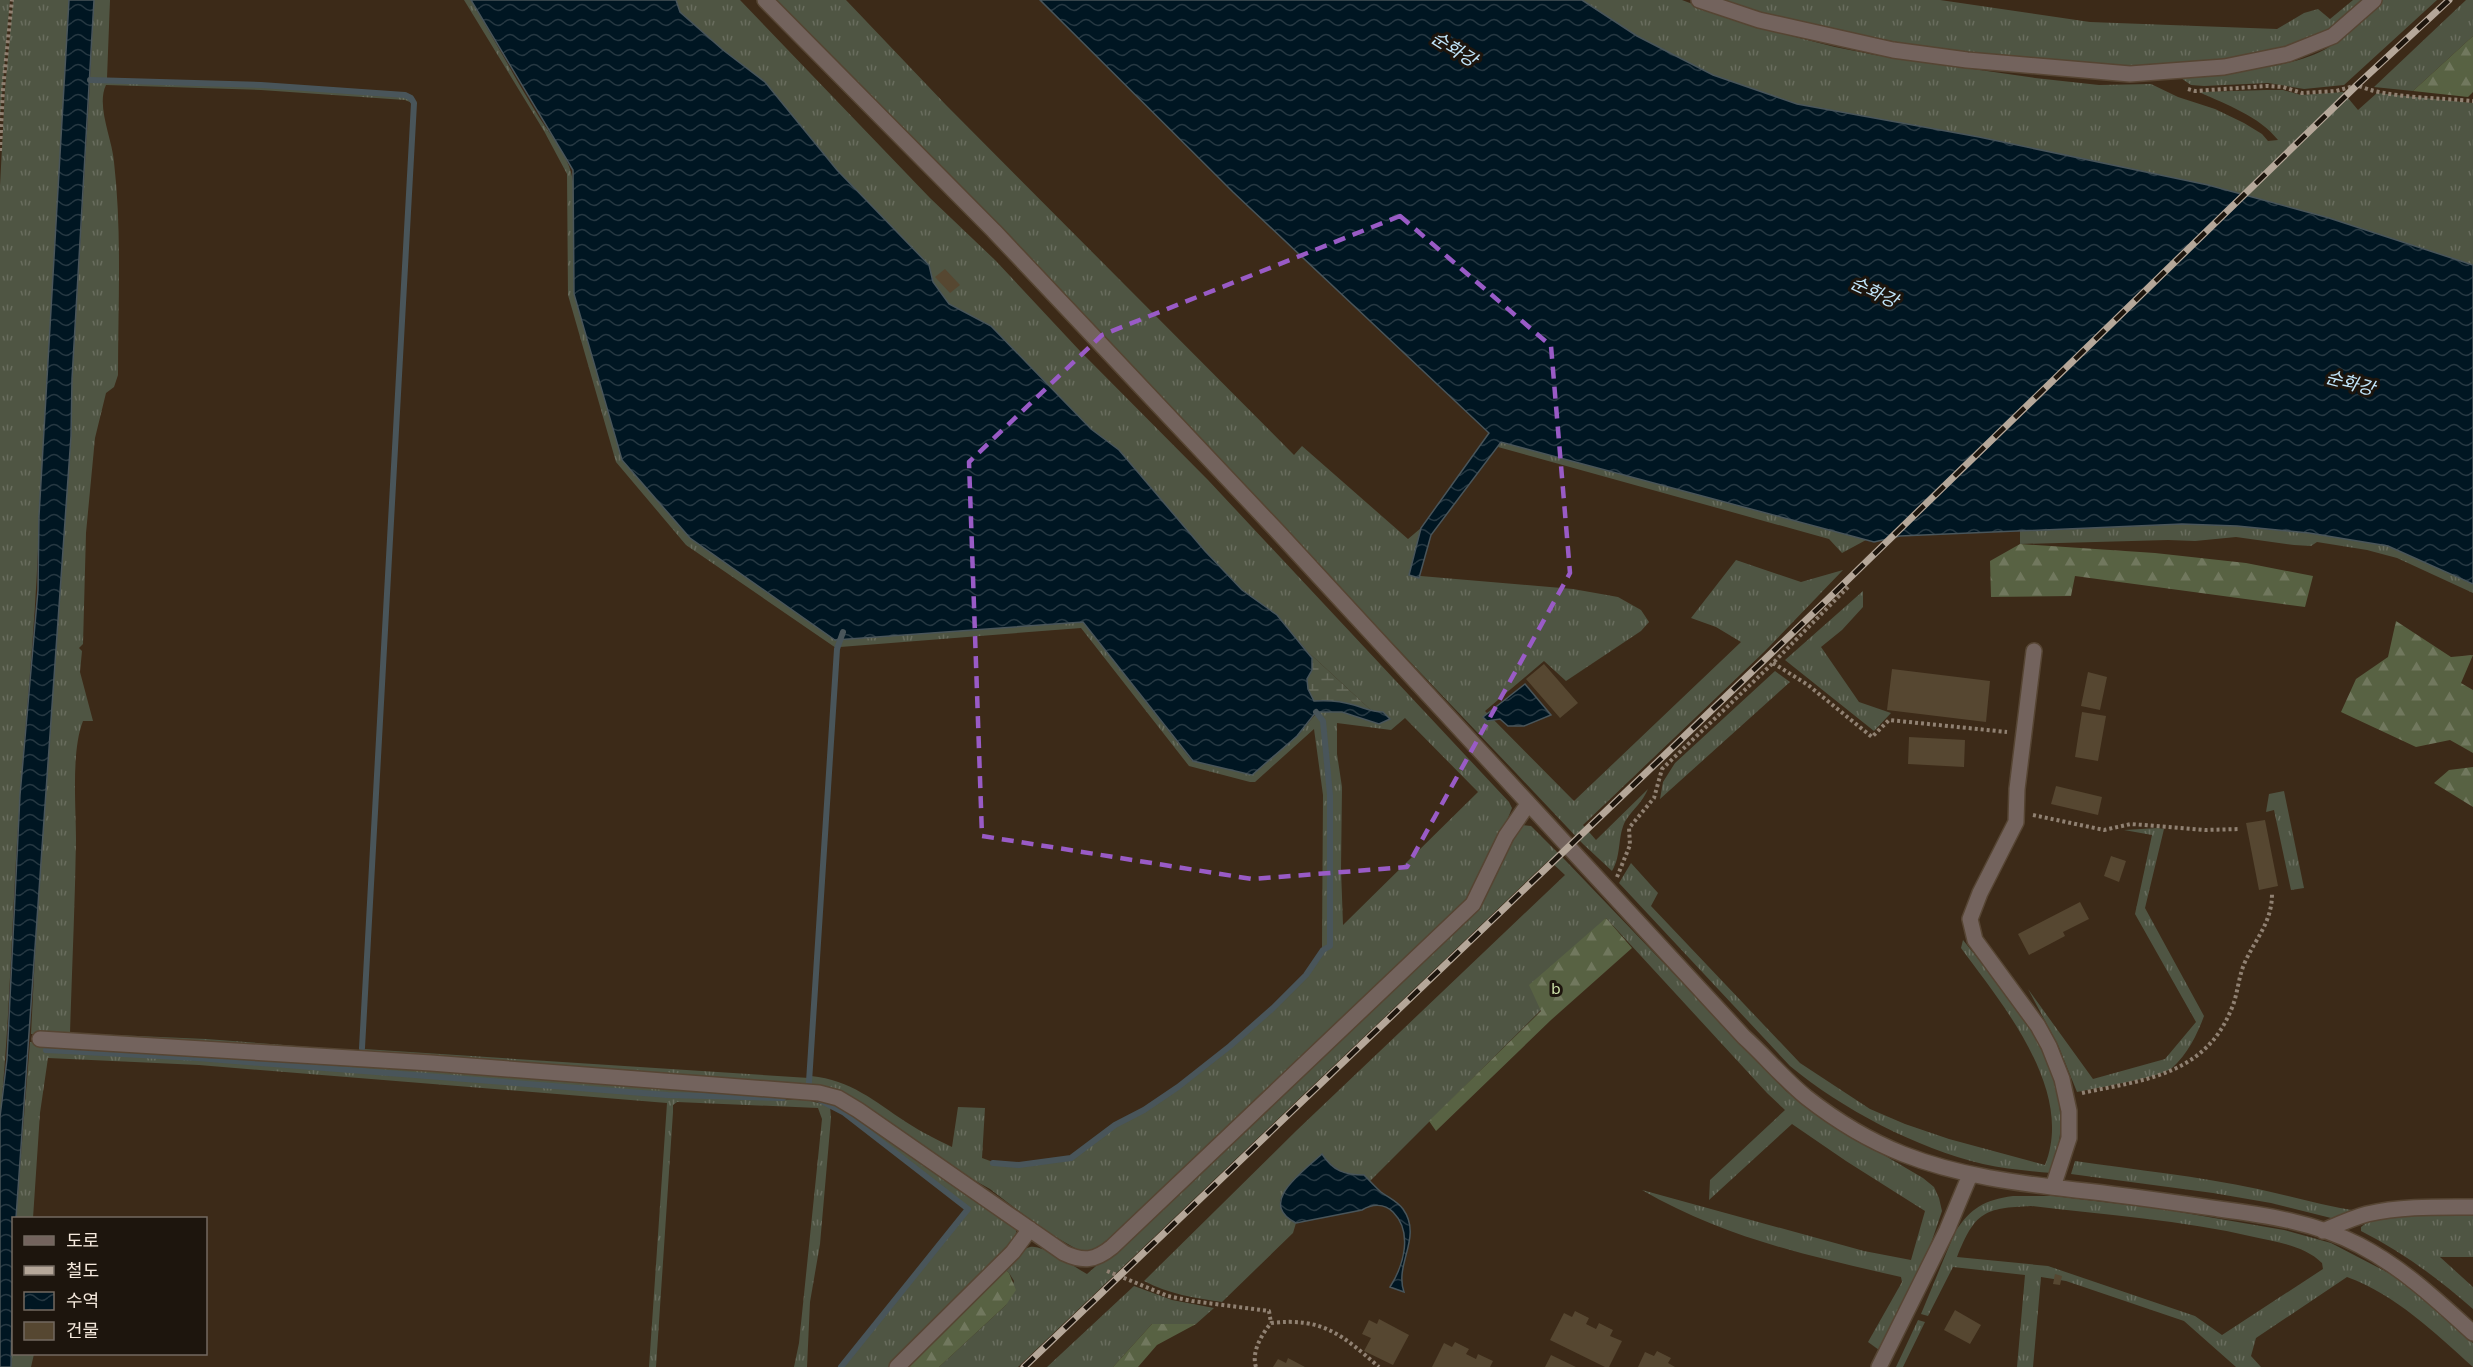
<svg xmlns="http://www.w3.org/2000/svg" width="2473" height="1367" font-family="'Nunito Sans','Noto Sans KR',sans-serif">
	<defs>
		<pattern id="grass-tufts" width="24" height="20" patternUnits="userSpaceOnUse" patternTransform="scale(1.5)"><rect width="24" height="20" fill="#4f5543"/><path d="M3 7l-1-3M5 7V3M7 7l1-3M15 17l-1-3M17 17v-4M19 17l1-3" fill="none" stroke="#696d5e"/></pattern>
		<pattern id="forest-firs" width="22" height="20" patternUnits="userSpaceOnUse" patternTransform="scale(1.5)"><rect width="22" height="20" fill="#586243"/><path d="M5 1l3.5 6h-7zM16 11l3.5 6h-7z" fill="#71785e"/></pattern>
		<pattern id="wetland-marsh" width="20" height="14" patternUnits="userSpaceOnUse" patternTransform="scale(1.5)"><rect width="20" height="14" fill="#4f5543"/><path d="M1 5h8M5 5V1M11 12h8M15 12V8" fill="none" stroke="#696d5e"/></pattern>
		<pattern id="water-waves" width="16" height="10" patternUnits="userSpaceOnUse" patternTransform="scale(1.5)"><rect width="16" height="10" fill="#001622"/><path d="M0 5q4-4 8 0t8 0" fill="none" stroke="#263842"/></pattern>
	</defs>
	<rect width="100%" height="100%" fill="#3c2a18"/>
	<path fill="url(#grass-tufts)" fill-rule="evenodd" d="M0 0H10L0 119Z
		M13 0H69L39 516C37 610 27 702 20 796 12 903 11 1010 0 1117V186L5 89Z
		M94 0H110L107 78H90Z
		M464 0H471C493 38 514 76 537 114 553 140 571 156 574 188L834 640 839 639 836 648 686 545 616 462 568 295 567 174 544 131Z
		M676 0H740L930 198 995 260 1080 351 1208 480 1509 802 1512 808 1504 828 1468 900 1106 1247 1090 1252 1080 1251 1045 1231 990 1189 943 1163 853 1103 31 1034 39 878 71 436 72 379 90 82 262 87 400 95 407 97 412 103 405 100 261 90 106 85C96 106 112 138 114 162 122 232 118 304 118 375L114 387 106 393 95 438 86 533 83 644 79 648 82 651 80 672 93 721H83C71 751 76 807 76 840 75 904 72 968 70 1033L206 1039 362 1051 364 1049 809 1078 808 1083 811 1082V1076C851 1080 874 1101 906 1122 921 1132 936 1139 952 1147L958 1107 985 1108 982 1158 993 1162 992 1165 1019 1167 1071 1159 1116 1127 1144 1111 1179 1088 1231 1047 1274 1009 1307 976 1324 951 1331 947 1332 795 1324 720 1318 712H1342L1379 724 1383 712H1373L1307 651 1277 615 1242 590 1205 551 1119 450 1091 429 991 326 949 304 933 282 928 265 837 170 765 82 723 50 680 12ZM1405 718 1478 792 1343 925 1341 869 1342 787 1337 754V723L1391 730Z
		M774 0H846L946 105 1294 455 1302 446 1408 539 1421 528 1409 575 1573 589 1618 597 1641 610 1649 622 1641 631 1566 681 1544 661 1485 711 1574 801 1741 642 1716 627 1691 618 1736 560 1801 582 1843 570 1764 652 1583 825 1596 840 1648 789C1642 803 1634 808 1626 820 1617 835 1622 855 1612 871L1583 844C1316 561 1044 281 774 0Z
		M1582 0H1682L1745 24 1835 47 1875 55 2035 78 2099 85 2151 84 2178 97 2215 109 2244 123 2262 134 2268 141 2278 140C2259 116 2227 105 2199 92L2266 90H2283L2301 95 2343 92 2358 110 2377 93 2473 103V265L2329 218 2208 185 1979 137 1797 104 1713 75 1637 36Z
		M1715 0H1940L2090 22 2277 29 2304 13 2318 9 2330 19 2353 0H2368L2338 26 2307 42 2225 62 2135 69 1934 49 1782 20Z
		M2381 0H2437L2344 85 2304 89 2268 83 2204 86 2191 85 2178 76C2223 71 2290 71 2329 47 2348 34 2364 16 2381 0Z
		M2466 0H2473V36L2413 91 2374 87Z
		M1501 442 1866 540 1842 553 1829 539 1498 447Z
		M2182 524 2237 526 2309 533 2388 546 2473 584V593L2397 558 2367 550 2317 542 2311 546 2294 545 2236 537 2195 541 2168 540 2020 544V531Z
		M1863 591V607L1842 630 1821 647 1859 702 1891 713 1874 731 1785 660Z
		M1083 622 1192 761 1297 736 1315 715 1321 721 1329 795 1328 945 1322 948 1323 795 1314 729 1255 782H1250L1189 766 1081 628 840 647 842 639Z
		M1775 671 1790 682 1660 799 1663 782 1675 763Z
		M2284 791 2304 888 2291 890 2274 810 2266 812 2269 794Z
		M1522 825 1531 826 1566 861 1786 1091 1826 1121 1923 1178 1934 1187 1939 1198 1942 1211 1924 1264 1879 1350 1868 1342 1902 1282 1901 1277C1809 1256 1725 1238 1642 1190L1864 1251 1911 1260 1925 1211 1846 1161 1792 1124 1709 1200 1710 1180 1785 1110 1767 1093 1606 918 1541 1010 1370 1181 1364 1175H1345L1327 1161C1306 1175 1254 1199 1296 1223L1293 1233 1222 1302C1194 1298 1169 1294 1144 1281L1296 1131 1565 875 1549 860 1018 1367H939L1006 1305 1014 1281 1009 1273 1002 1267C1010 1261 1019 1250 1030 1247 1042 1244 1075 1267 1087 1274L1105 1258 1476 904 1488 877Z
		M2158 828 2164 829 2145 908 2204 1016C2197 1035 2187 1055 2172 1068 2160 1078 2095 1088 2077 1092L2058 1045 2028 989 2093 1079 2165 1059 2196 1022 2135 914 2152 835 2124 830Z
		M1631 863 1658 893 1651 906 1800 1063 1870 1109 1905 1124 1949 1139 2045 1165C2075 1090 2002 1004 1961 948L1963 940C2019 1011 2084 1075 2052 1173 2029 1171 2005 1169 1983 1164 1916 1148 1842 1109 1790 1066L1619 883Z
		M30 1042 90 1045 830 1099 1010 1223 1016 1230 1017 1237 1013 1243 891 1367H843L970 1209 844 1111 819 1098 668 1093 197 1056 48 1048 46 1050 47 1052 197 1059 668 1097 807 1100 830 1106 831 1118 820 1244 810 1302 807 1367H794L799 1343 822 1119 818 1108 677 1102 673 1105V1112L656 1367H649L667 1103 199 1065 48 1058 40 1113 33 1218H16Z
		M2075 1161C2136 1170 2198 1176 2258 1189 2291 1196 2323 1206 2357 1211L2335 1219 2271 1203 2213 1193 2071 1174Z
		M2013 1196H2054L2162 1209 2284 1230 2331 1243 2404 1281 2473 1343V1367C2434 1332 2396 1295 2347 1277L2256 1338 2251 1356 2261 1367H2236L2184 1321 2066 1281 2041 1277 2033 1367H2017L2025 1275 1953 1267 1928 1316 1921 1314 1955 1232C1971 1208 1984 1200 2013 1196ZM2031 1206C2105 1215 2181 1220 2254 1237 2277 1242 2305 1246 2322 1263L2323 1269 2222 1335 2195 1316 2048 1266 1957 1257C1975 1212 1984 1208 2031 1206Z
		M2473 1210V1257H2440L2473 1287V1309C2438 1278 2402 1252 2361 1231V1227L2374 1217Z
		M13 1284 14 1354H34L31 1367H11Z
		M1134 1286 1172 1300 1214 1308 1196 1324H1152L1113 1367H1047Z
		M1918 1320 1925 1322 1903 1367H1896Z"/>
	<path fill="url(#forest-firs)" d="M2473 36V92L2468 97 2413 91Z
		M2020 544 2155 553 2246 563 2313 576 2305 607 2075 576 2071 596 1991 597 1990 561Z
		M2396 621 2451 657 2473 655 2461 683 2473 690V753L2450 740 2416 747 2341 712 2356 679 2388 657Z
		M2473 767V807L2434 783 2449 770Z
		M1606 918 1632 948 1551 1020 1436 1131 1429 1121 1541 1011 1529 985Z
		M1002 1267 1009 1273 1016 1290 1006 1305 939 1367H903Z
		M1152 1324H1196L1157 1345 1138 1367H1113Z"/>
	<path fill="url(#wetland-marsh)" d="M1307 651 1373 712 1339 702H1314C1311 695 1305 686 1307 678 1310 665 1317 666 1307 651Z"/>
	<path fill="url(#water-waves)" stroke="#49555a" stroke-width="1.5" d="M69 0H94L72 379 71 436 16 1218H14L11 1367H0V1117L7 1059 20 795 38 590 39 516Z
		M471 0H676L680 12 723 50 765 82 837 170 929 265 933 282 949 304 991 326 1091 429 1119 450 1205 551 1242 590 1277 615 1312 658V670L1307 679 1308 689 1314 701C1328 700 1341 701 1354 705 1365 708 1371 712 1383 712L1390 719 1379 724 1342 712H1316L1297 736 1252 775 1193 761 1083 622 835 640 690 538 622 460 574 294 573 170Z
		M1040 0H1582L1637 36 1713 75 1797 104 1979 137 2208 185 2329 218 2473 265V584L2388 546 2309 533 2237 526 2182 524 1900 536 1874 542 1501 442 1431 535 1419 578 1409 575 1421 528 1489 433 1233 192Z
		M1525 684 1551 715 1524 726H1508L1500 719 1487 721 1483 717Z
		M1322 1154C1333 1171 1345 1175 1364 1175 1370 1181 1375 1187 1381 1192 1389 1198 1397 1201 1403 1209 1423 1237 1394 1264 1404 1292L1390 1287C1404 1265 1413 1232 1393 1212 1384 1203 1372 1204 1362 1210L1296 1223C1256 1203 1304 1171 1322 1154Z"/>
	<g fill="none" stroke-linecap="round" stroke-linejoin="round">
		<path stroke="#49555a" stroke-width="6" d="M90 80 261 85 405 95 411 98 414 103 362 1048
			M46 1050 197 1058 668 1095 783 1098
			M809 1082 837 649 843 632
			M818 1099 843 1112 968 1209 841 1367
			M993 1163 1019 1165 1071 1158 1115 1125 1144 1110 1178 1087 1230 1046 1273 1008 1306 975 1323 950 1330 946V795L1323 721 1316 712"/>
	</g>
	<path fill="#564731" d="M945 269 960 285 950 293 935 277Z
		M1544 664 1578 703 1560 718 1526 679Z
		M1892 669 1990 681 1986 722 1887 710Z
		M2088 672 2107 677 2100 710 2081 706Z
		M2082 712 2106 716 2098 761 2075 757Z
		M1909 737 1965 740 1964 767 1908 764Z
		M2056 786 2102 797 2098 815 2051 804Z
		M2265 820 2278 886 2259 890 2246 823Z
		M2111 856 2126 861 2119 882 2104 876Z
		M2080 902 2089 919 2063 932 2065 936 2029 955 2018 934Z
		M2055 1274 2062 1276 2060 1285 2053 1284Z
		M1955 1310 1981 1325 1970 1344 1944 1330Z
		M1575 1311 1589 1318 1586 1324 1596 1329 1599 1323 1613 1330 1610 1336 1622 1341 1609 1367H1605L1550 1340 1564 1313 1572 1317Z
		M1379 1319 1409 1335 1393 1365 1364 1351 1371 1338 1362 1334 1369 1320 1377 1324Z
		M1455 1342 1469 1349 1466 1354 1476 1359 1478 1354 1493 1361 1490 1367H1432L1444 1343 1452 1347Z
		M1657 1351 1671 1358 1668 1363 1675 1367H1638L1645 1352 1654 1356Z
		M1551 1355 1576 1367H1545Z
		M1288 1358 1305 1367H1273L1278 1359 1286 1363Z"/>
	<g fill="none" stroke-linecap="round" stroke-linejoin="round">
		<defs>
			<path id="minor" d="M765 0 994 231 1279 533 1744 1037C1765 1056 1784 1079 1806 1097 1834 1119 1870 1141 1903 1154 1959 1176 2017 1183 2076 1190 2124 1195 2171 1202 2219 1209 2266 1215 2317 1223 2359 1245 2403 1268 2437 1300 2473 1333
				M1699 0 1759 20 1893 50 1967 60 2130 74 2224 67 2288 54 2333 36 2374 0
				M2034 651 2017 789 2016 822 1980 893 1970 919 1975 940 2038 1026 2049 1046 2062 1079 2069 1111V1138L2053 1187
				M40 1039 431 1063 819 1093 838 1098 858 1110 1064 1253C1083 1262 1095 1261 1112 1247L1473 904 1506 836 1528 804
				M2323 1231C2337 1225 2352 1218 2367 1214 2401 1206 2438 1207 2473 1207
				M897 1367 1013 1252 1030 1229
				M1879 1367 1947 1230 1970 1175"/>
		</defs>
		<use href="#minor" stroke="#564533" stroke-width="18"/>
		<path stroke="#908172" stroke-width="4" stroke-dasharray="3 3" stroke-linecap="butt" d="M2188 89 2195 91 2267 86 2283 87 2302 93 2336 91 2357 85C2383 98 2442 98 2473 101
			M0 151 3 89 12 0
			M1773 663 1808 685 1872 737 1889 720 2007 732
			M2033 815 2104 830 2131 824 2206 830 2240 829
			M1617 877 1630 845 1629 828 1654 798 1662 769 1773 663 1848 587
			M2082 1093C2142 1080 2204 1076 2231 1010 2238 995 2238 977 2245 962 2256 938 2272 922 2272 894
			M1107 1271 1168 1296 1192 1301 1269 1311 1271 1323
			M1256 1367C1251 1352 1262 1334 1271 1323 1323 1317 1342 1335 1379 1367"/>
		<use href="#minor" stroke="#73635d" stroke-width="15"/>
		<defs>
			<path id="rail" d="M1024 1367 1828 599 2357 85 2449 0"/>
		</defs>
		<use href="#rail" stroke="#b5a799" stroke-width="7"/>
		<use href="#rail" stroke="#1d150d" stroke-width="4.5" stroke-dasharray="14" stroke-linecap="butt"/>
	</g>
	<path fill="none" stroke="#995bc6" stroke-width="4.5" stroke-dasharray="12 8" stroke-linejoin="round" d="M1400 216 1551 346 1570 573 1407 867 1252 879 982 836 969 462 1102 335Z"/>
	<g text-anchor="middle" stroke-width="6" stroke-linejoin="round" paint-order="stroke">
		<g font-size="16" fill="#d3e7ad" stroke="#1d150d">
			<text x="1556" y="994">b</text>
		</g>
		<g font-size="18" font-style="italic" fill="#c2e6fb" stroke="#1d150d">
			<text transform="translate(1454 49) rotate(32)" y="6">순화강</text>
			<text transform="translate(1874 292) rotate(25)" y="6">순화강</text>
			<text transform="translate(2350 383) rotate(15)" y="6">순화강</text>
		</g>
	</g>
	<rect x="12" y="1217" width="195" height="138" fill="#1d150d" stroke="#736960" stroke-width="1.5"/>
	<rect x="24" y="1236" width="30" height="9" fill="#73635d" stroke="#736960" stroke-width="1.5"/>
	<text x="66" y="1247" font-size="18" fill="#f4e8dc">도로</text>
	<rect x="24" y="1266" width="30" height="9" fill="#b5a799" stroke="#736960" stroke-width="1.5"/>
	<text x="66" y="1277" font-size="18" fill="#f4e8dc">철도</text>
	<rect x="24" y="1292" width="30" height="18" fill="url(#water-waves)" stroke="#736960" stroke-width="1.5"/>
	<text x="66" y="1307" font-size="18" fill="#f4e8dc">수역</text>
	<rect x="24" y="1322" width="30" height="18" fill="#564731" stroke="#736960" stroke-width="1.5"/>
	<text x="66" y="1337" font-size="18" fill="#f4e8dc">건물</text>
</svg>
